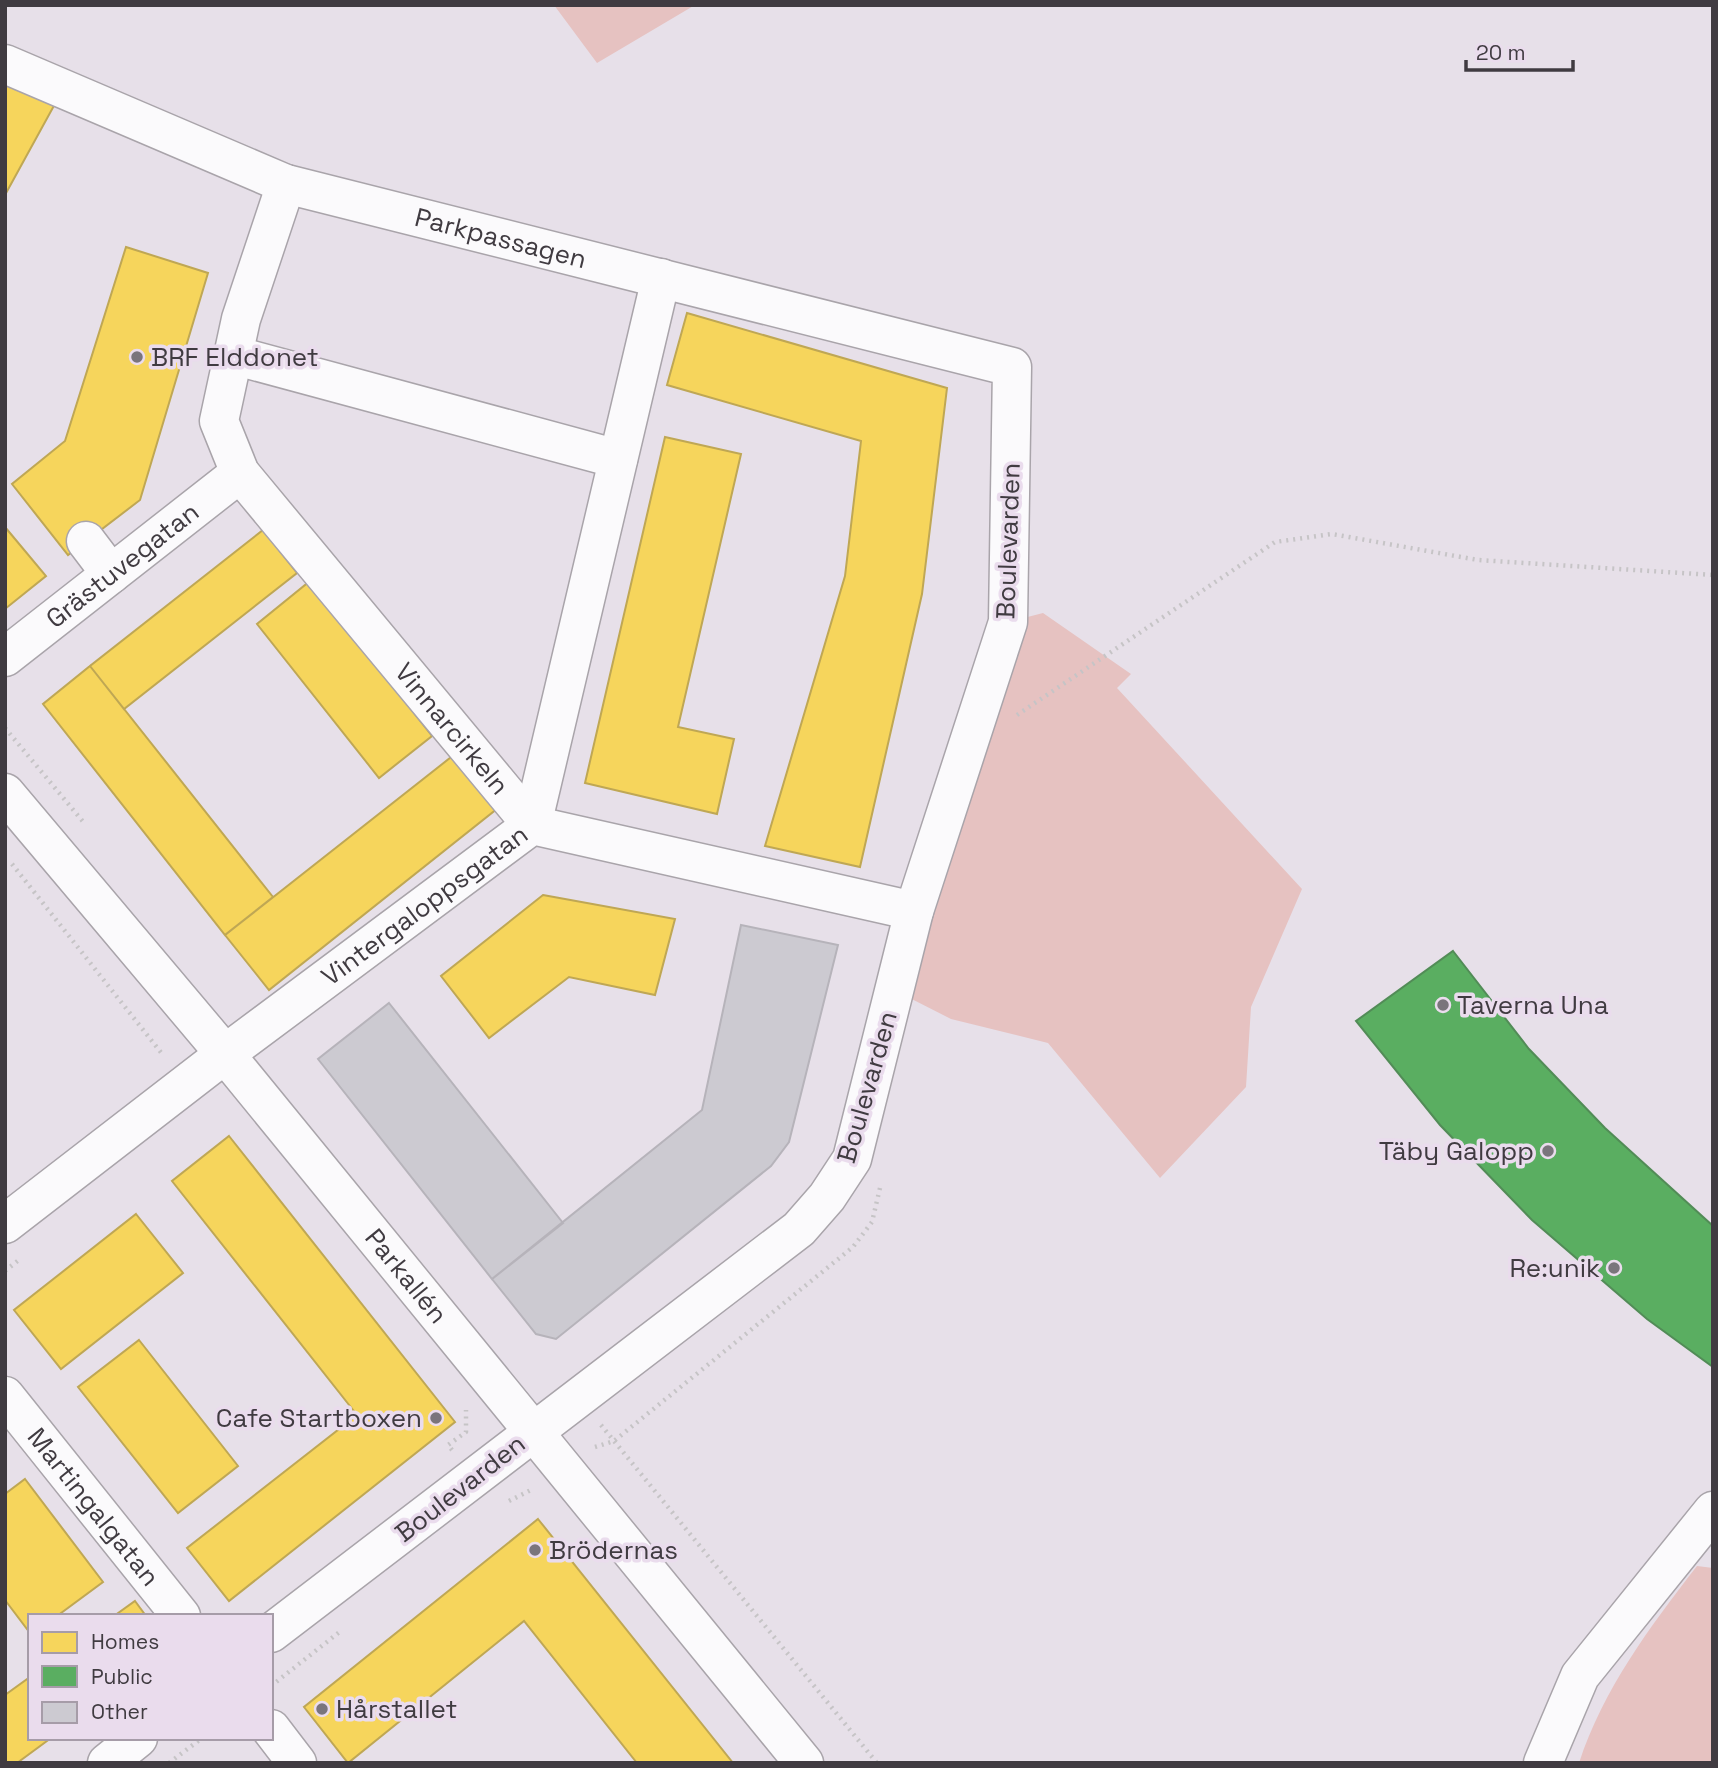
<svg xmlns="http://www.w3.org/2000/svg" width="1718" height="1768" font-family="'Space Grotesk',sans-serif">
	<rect width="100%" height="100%" fill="#e7e0e9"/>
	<path fill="#e6c2c1" d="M554 5H695L597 63Z
		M1043 613 1131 674 1117 688 1302 889 1251 1007 1246 1087 1160 1178 1048 1043 951 1019 894 990 1008 622Z
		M1697 1566 1713 1568V1763H1579C1604 1688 1649 1628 1697 1566Z"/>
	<path fill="#f6d55c" stroke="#bfa754" stroke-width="2" d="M5 81 56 102 5 195Z
		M126 247 208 273 140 500 68 555 12 484 65 441Z
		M687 313 947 388 922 594 860 867 765 846 845 576 861 441 667 385Z
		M665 437 741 454 678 727 734 739 717 814 585 783Z
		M5 527 46 576 5 609Z
		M263 530 297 573 124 709 90 666Z
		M310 581 432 736 379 778 257 624Z
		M90 666 273 897 225 935 43 704Z
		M455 754 498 808 269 990 225 935Z
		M543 895 675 919 655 995 569 977 489 1038 441 976Z
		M229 1136 455 1422 229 1601 187 1548 357 1415 172 1181Z
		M136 1214 183 1273 61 1369 14 1310Z
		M139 1340 238 1466 178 1513 78 1387Z
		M25 1479 103 1582 57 1616H30V1633L5 1600V1494Z
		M538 1519 733 1763H637L524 1621 348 1763 304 1707Z
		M135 1601 146 1616H114Z
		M30 1677V1738H51L17 1763H5V1695Z"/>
	<path fill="#5aae61" stroke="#528c57" stroke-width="2" d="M1453 951 1529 1049 1605 1128 1713 1226V1367L1647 1319 1532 1220 1440 1125 1356 1021Z"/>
	<path fill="#cccad1" stroke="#b6b3ba" stroke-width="2" d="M741 925 838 945 789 1142 771 1166 556 1339 536 1334 492 1279 702 1110Z
		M389 1003 563 1223 492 1279 318 1059Z"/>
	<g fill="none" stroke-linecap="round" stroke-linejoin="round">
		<defs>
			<g id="minor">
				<path id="s1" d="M5 64 286 184 1012 367 1008 622 914 911 852 1159 827 1197 799 1229 271 1633"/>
				<path id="s2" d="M286 184 241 319 219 421 240 473 532 825"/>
				<path d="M233 355 618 459"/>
				<path d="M86 541 111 574"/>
				<path id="s3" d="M5 657 240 473"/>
				<path id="s4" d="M5 793 225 1054 804 1763"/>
				<path d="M532 825 661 278"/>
				<path id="s5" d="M5 1224 225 1054 532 825 914 911"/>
				<path id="s6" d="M5 1396 181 1616"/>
				<path d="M271 1729 297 1763"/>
				<path d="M107 1763 138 1738"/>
				<path d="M1543 1763 1580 1676 1713 1511"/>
			</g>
		</defs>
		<use href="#minor" stroke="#a9a4aa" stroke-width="41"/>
		<path stroke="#c6c4c6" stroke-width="4.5" stroke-dasharray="2 5" stroke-linecap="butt" d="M1017 715 1275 542 1332 534 1478 560 1713 575
			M5 728 85 824
			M12 864 163 1055
			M5 1271 20 1259
			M601 1425 877 1763
			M595 1447 614 1441 853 1247 872 1222 880 1188
			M452 1450 448 1445 466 1432V1410
			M509 1501 533 1489
			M271 1686 342 1630
			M169 1763 202 1738"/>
		<use href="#minor" stroke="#fbfafc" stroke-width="38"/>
	</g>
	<g fill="#7a757c" stroke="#eadced" stroke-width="2.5">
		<circle cx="137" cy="357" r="7"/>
		<circle cx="1443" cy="1005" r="7"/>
		<circle cx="1548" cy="1151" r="7"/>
		<circle cx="1614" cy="1268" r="7"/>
		<circle cx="436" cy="1418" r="7"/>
		<circle cx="535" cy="1550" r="7"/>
		<circle cx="322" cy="1709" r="7"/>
	</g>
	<g text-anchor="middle" stroke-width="7" stroke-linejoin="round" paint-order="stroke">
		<g font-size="26" fill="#403b41" stroke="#eadced">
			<text dy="9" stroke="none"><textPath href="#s1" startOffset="527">Parkpassagen</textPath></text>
			<text transform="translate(1008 541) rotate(-88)" y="9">Boulevarden</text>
			<text dy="9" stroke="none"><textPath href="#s3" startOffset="149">Grästuvegatan</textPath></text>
			<text dy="9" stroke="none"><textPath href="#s2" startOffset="635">Vinnarcirkeln</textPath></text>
			<text dy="9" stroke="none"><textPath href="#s5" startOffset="527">Vintergaloppsgatan</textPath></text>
			<text transform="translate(867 1087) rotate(-74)" y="9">Boulevarden</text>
			<text dy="9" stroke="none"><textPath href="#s4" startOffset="628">Parkallén</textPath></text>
			<text transform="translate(460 1488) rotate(-38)" y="9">Boulevarden</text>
			<text dy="9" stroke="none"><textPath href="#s6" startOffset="142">Martingalgatan</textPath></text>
		</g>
		<g font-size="26" fill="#403b41" stroke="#eadced" text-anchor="start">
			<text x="151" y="366">BRF Elddonet</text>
			<text x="1457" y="1014">Taverna Una</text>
			<text x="1534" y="1160" text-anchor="end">Täby Galopp</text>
			<text x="1600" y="1277" text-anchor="end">Re:unik</text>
			<text x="422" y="1427" text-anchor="end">Cafe Startboxen</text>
			<text x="549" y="1559">Brödernas</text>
			<text x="336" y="1718">Hårstallet</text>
		</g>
	</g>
	<rect width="1718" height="1768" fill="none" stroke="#403b41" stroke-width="14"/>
	<rect x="28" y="1614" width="245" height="126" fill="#eadced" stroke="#a69ca8" stroke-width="2"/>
	<rect x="42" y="1632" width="35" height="21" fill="#f6d55c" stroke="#a69ca8" stroke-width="2"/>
	<text x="91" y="1649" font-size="21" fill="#403b41">Homes</text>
	<rect x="42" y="1666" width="35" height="21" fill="#5aae61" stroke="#a69ca8" stroke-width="2"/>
	<text x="91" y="1684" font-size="21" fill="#403b41">Public</text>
	<rect x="42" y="1702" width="35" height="21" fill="#cccad1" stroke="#a69ca8" stroke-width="2"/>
	<text x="91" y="1719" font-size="21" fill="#403b41">Other</text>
	<path d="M1466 60v10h107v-10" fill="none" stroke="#403b41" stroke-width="3.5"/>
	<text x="1476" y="60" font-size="21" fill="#403b41" stroke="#eadced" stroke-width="5" paint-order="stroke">20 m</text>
</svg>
